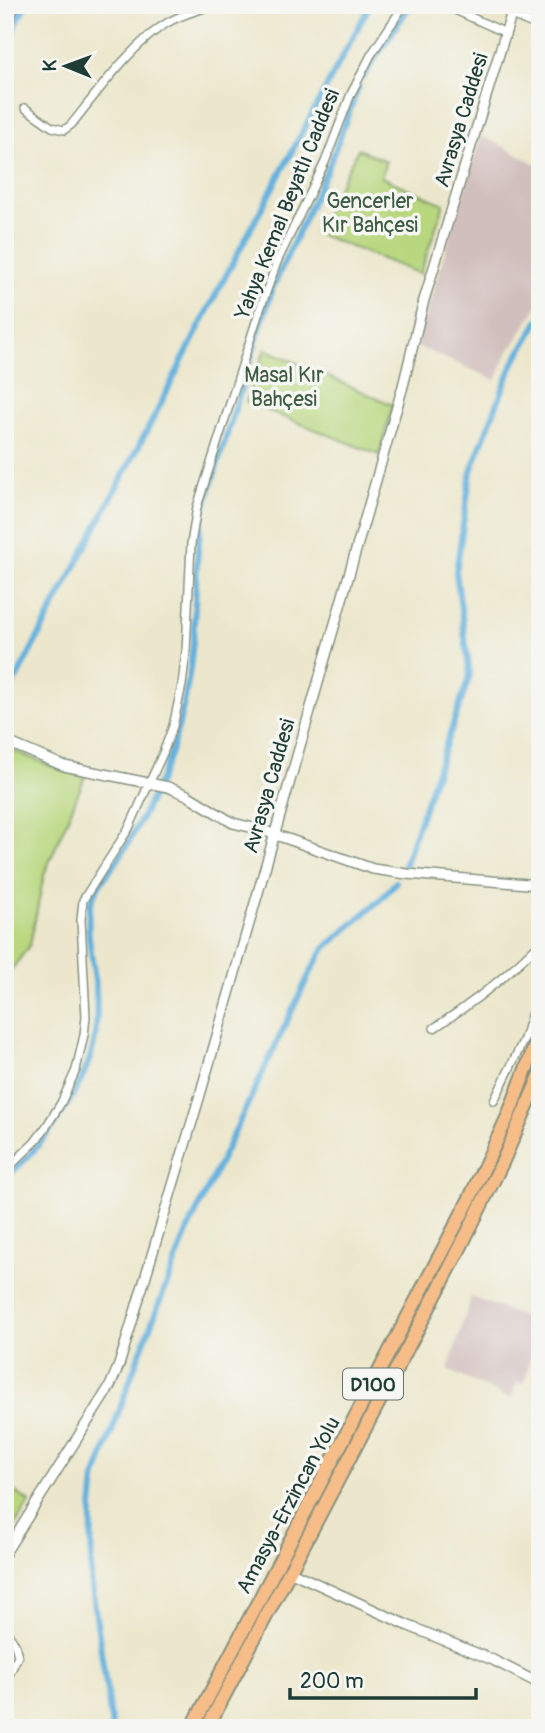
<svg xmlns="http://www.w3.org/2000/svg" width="545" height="1733" font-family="Pangolin,sans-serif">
	<rect width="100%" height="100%" fill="#f6f6f2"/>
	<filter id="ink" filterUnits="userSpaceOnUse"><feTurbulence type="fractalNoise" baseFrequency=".0143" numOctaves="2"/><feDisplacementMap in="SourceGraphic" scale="14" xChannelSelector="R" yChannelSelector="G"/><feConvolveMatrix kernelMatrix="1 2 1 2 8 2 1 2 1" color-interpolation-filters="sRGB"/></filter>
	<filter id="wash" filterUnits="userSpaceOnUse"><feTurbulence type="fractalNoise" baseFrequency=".00686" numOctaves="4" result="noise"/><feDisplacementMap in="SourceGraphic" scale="28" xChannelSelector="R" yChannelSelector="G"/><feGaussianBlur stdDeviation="1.57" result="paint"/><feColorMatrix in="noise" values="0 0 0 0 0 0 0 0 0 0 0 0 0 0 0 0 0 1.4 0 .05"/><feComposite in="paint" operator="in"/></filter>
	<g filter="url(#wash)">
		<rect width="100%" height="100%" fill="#ece7cc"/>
		<path fill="#d1bfbe" d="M481 135 540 166V302L506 356 496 380 416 346Z
			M471 1297 540 1323V1352L531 1355 524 1384 517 1382 511 1399 448 1370Z"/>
		<path fill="#b8d77e" stroke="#6c8a59" stroke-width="2" d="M358 149 386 161 381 177 444 204 420 274 315 233Z
			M265 349 393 405 379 455 246 402Z
			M5 747 56 768 85 777 44 875 30 945 5 978Z
			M540 1048V1062L500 1155 403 1345 401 1344 492 1162Z
			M5 1485 30 1502 5 1541Z"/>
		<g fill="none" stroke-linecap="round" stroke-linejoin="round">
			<path stroke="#63b1dd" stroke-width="6" d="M364 76 410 5
				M5 700 152 421 214 298 370 5
				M404 866 470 675 456 572 471 471 512 366 540 318
				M5 1178C42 1148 87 1086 95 1038 97 1022 97 1006 96 990 94 963 85 933 90 906 94 886 113 869 123 852 141 820 159 786 171 752 182 717 190 679 193 643 196 599 195 555 203 511L273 287 330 163 359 86
				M112 1728 91 1580 92 1508 95 1479 135 1366 187 1232 309 975 323 950 383 897 396 882"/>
			<path stroke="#63b1dd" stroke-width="10" d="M5 43 23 5"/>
		</g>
	</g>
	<g filter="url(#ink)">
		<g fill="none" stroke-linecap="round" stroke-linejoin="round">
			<defs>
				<path id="minor" d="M444 5 506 33
					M511 15 540 27
					M5 29 16 5
					M25 108 52 127 64 130 71 125C95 95 134 42 167 23 180 15 197 11 212 5
					M434 1028C473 1003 507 976 540 943
					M494 1101 524 1039 540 986
					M5 1171 34 1143 46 1127 61 1103 76 1070 84 1035 86 1017 81 920 83 900 129 828 163 753 173 726 182 685 186 651 191 544 197 507 259 312 277 262 325 162 351 94 371 55 404 5
					M5 1629 15 1644 18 1656 5 1683"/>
				<path id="tertiary" d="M5 741 64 766 168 787 187 795 233 823 262 830 373 869 407 874 540 885
					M5 1553 110 1386 119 1365 200 1095 403 386 424 300 514 5
					M289 1571 409 1626 493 1660 540 1684"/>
				<path id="trunk" d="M192 1728 469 1200 508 1116 540 1033
					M207 1728 456 1256 502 1163 540 1076"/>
			</defs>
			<use href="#minor" stroke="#869280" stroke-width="10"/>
			<use href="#tertiary" stroke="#869280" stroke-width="12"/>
			<use href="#trunk" stroke="#869280" stroke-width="16"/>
			<use href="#minor" stroke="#fff" stroke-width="7"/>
			<use href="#tertiary" stroke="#fff" stroke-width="9"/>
			<use href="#trunk" stroke="#f7bd88" stroke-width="12"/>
		</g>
	</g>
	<g text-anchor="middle" stroke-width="7" stroke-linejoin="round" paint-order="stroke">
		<rect fill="#f6f6f2" stroke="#60746d" stroke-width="2" x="343" y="1368.5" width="60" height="31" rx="5"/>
		<g font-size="19" font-weight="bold" fill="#1f3d34">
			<text x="373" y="1391">D100</text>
		</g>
		<g font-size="21" fill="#1f3d34" stroke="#f6f6f2">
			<text transform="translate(461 120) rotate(-73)" y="7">Avrasya Caddesi</text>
			<text transform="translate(287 204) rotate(-68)" y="7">Yahya Kemal Beyatlı Caddesi</text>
			<text transform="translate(269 786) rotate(-74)" y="7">Avrasya Caddesi</text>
			<text transform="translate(288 1505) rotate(-62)" y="7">Amasya-Erzincan Yolu</text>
		</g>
		<g font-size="21" fill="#3e5c43" stroke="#f6f6f2">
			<text x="370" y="208">Gencerler<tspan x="370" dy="24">Kır Bahçesi</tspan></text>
			<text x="284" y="382">Masal Kır<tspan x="284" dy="24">Bahçesi</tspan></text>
		</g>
	</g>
	<rect width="545" height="1733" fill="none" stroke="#f6f6f2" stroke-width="28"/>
	<g transform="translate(66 66) rotate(271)" stroke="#f6f6f2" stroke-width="5" paint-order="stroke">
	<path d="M0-5L12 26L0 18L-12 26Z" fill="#1f3d34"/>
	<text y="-10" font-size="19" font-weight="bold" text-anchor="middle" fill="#1f3d34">K</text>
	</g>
	<path d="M290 1688v10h186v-10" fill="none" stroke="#1f3d34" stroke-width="3.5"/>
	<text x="300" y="1688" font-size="21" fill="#1f3d34" stroke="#f6f6f2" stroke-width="5" paint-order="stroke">200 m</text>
</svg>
